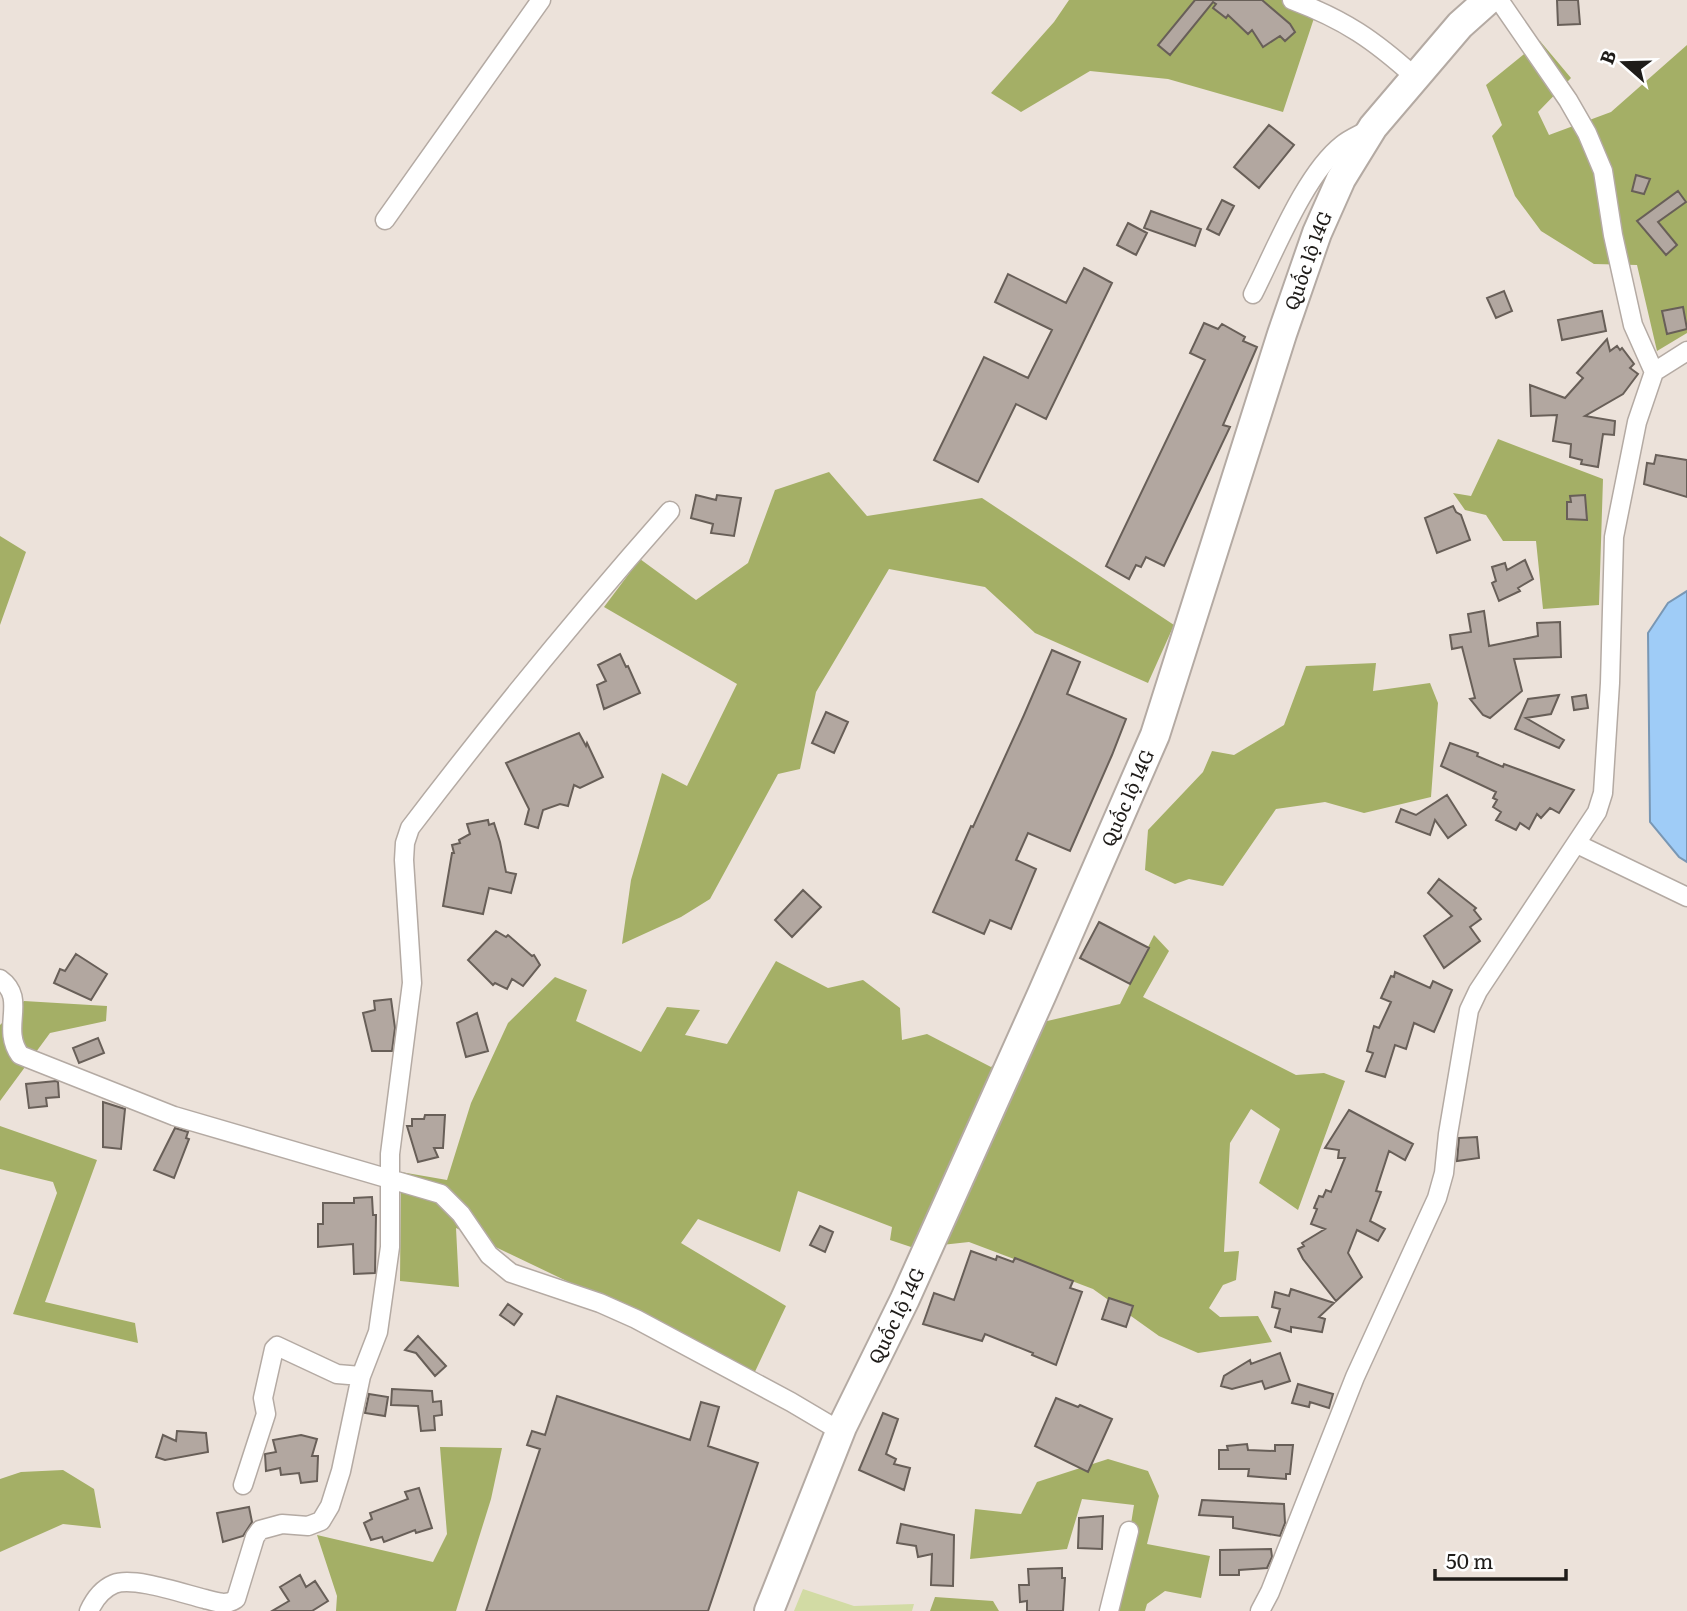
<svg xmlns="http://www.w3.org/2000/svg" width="1687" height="1611" font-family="Literata,serif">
	<rect width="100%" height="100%" fill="#ece2da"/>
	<path fill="#d2dba4" d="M803 1589 854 1606 914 1604 912 1611H794Z"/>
	<path fill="#a4af66" d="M1069 0H1320L1283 112 1168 79 1090 71 1021 112 991 93 1054 22Z
		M1540 41 1571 78 1538 112 1549 135 1611 112 1687 45V333L1657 351 1637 265 1594 264 1541 231 1515 196 1492 136 1502 125 1486 85Z
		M1498 439 1603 479 1599 605 1543 609 1536 541H1503L1486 515 1465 510 1453 493 1471 496Z
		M829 472 867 516 982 498 1174 625 1148 683 1035 633 985 587 889 569 816 692 800 769 778 774 710 899 681 917 622 944 631 880 662 773 687 786 737 684 604 607 640 559 696 600 748 563 775 490Z
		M0 536 26 552 0 625Z
		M1376 663 1373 691 1430 683 1438 703 1431 797 1364 813 1325 802 1276 809 1223 886 1189 879 1175 884 1145 870 1148 830 1203 772 1212 751 1234 755 1284 725 1306 666Z
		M1154 935 1169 951 1143 997 1296 1075 1324 1073 1345 1081 1298 1210 1259 1183 1280 1129 1251 1109 1230 1143 1224 1252 1239 1251 1236 1280 1223 1285 1209 1308 1220 1317 1258 1316 1272 1342 1198 1353 1159 1336 1093 1289 969 1242 914 1248 890 1240 892 1227 798 1191 780 1252 698 1219 681 1243 786 1306 752 1378 627 1310 456 1228 459 1287 400 1281 401 1172 447 1180 471 1103 508 1023 555 977 587 990 576 1021 641 1052 667 1007 700 1010 685 1035 727 1044 776 961 828 988 863 980 900 1008 902 1040 927 1034 991 1067 1043 1022 1120 1004Z
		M24 1001 107 1006 106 1021 50 1033 0 1101V1025Z
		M0 1126 97 1160 45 1302 135 1323 138 1343 13 1314 57 1193 53 1182 0 1169Z
		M440 1447 502 1448 491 1499 456 1611H336L337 1596 317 1535 433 1562 447 1534Z
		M1108 1459 1148 1471 1159 1496 1147 1544 1210 1556 1201 1598 1165 1591 1147 1604 1145 1611H1103L1123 1574 1134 1505 1082 1499 1067 1549 970 1559 975 1509 1021 1514 1037 1482Z
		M63 1470 94 1489 101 1528 63 1524 0 1552V1479L21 1472Z
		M935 1597 993 1601 999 1611H930Z"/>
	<path fill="#9fccf7" stroke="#7997b4" stroke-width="2" d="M1687 591V862L1679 857 1650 822 1648 633 1668 603Z"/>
	<path fill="#b2a7a0" stroke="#685f58" stroke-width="2" d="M1195 0H1262L1290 24 1295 32 1285 41 1280 36 1263 47 1252 30 1248 34 1228 15 1226 18 1213 8 1216 4 1213 2 1170 55 1158 45Z
		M1557 0H1578L1580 24 1558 25Z
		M1269 125 1294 145 1259 188 1234 167Z
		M1636 175 1650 179 1644 194 1632 191Z
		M1678 191 1686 202 1658 222 1677 245 1666 255 1637 221Z
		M1222 200 1234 206 1219 235 1207 229Z
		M1151 211 1201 229 1195 246 1144 228Z
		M1128 223 1147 233 1136 255 1117 245Z
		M1084 268 1112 283 1046 419 1016 404 978 482 934 460 984 357 1028 378 1052 330 995 302 1008 274 1066 303Z
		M1504 291 1512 311 1496 318 1487 298Z
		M1683 307 1687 329 1667 334 1662 311Z
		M1602 311 1606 331 1562 340 1558 320Z
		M1204 323 1218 329 1222 324 1245 337 1243 341 1257 347 1223 425 1230 427 1164 566 1146 557 1141 567 1136 565 1129 579 1106 566 1205 360 1190 353Z
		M1607 339 1610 351 1617 346 1620 350 1622 348 1634 364 1630 368 1638 374 1623 394 1585 416 1615 421 1614 435 1603 434 1598 467 1581 464 1582 460 1570 457 1571 444 1553 441 1557 415 1531 416 1530 385 1565 398 1583 378 1577 373Z
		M1656 455 1687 460V497L1644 484 1647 463 1654 464Z
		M696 495 716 500 717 495 741 498 734 536 711 533 713 524 691 518Z
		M1585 495 1587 520 1567 519V502H1571L1570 496Z
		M1453 506 1456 512 1461 515 1470 540 1437 553 1425 518Z
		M1525 560 1533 579 1518 588 1520 591 1499 601 1492 583 1496 581 1492 567 1505 563 1507 570Z
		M1484 611 1489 646 1538 636 1537 623 1560 622 1561 657 1514 659 1522 691 1490 718 1483 715 1470 699 1475 698 1462 647 1452 649 1450 635 1471 632 1468 614Z
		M1052 650 1080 662 1067 694 1126 719 1112 755 1070 851 1028 833 1016 860 1036 869 1011 929 990 920 984 934 933 912 971 826 973 827 1024 715Z
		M620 654 626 667 628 666 640 693 604 709 597 685 606 681 598 665Z
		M1559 695 1551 714 1526 718 1564 740 1559 748 1515 729 1528 699Z
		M1586 695 1588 708 1574 710 1572 697Z
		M826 712 848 722 834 753 812 743Z
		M579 733 586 746 587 743 603 777 580 788 574 785 568 806 560 804 543 810 538 828 525 824 529 809 506 763Z
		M1450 743 1478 753 1477 756 1503 767 1504 764 1574 790 1559 813 1550 808 1541 818 1537 814 1529 829 1520 823 1516 830 1496 820 1501 812 1493 807 1497 800 1493 798 1496 792 1441 766Z
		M1447 795 1466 825 1448 838 1435 820 1430 835 1396 822 1401 809 1416 815Z
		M488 820 489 825 494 823 500 842 506 872 516 874 511 893 489 888 483 914 443 906 452 853H454L452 845 460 843 459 840 470 834 467 824Z
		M1439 879 1476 908 1474 910 1481 919 1470 927 1480 941 1444 968 1424 936 1452 916 1428 893Z
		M803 890 821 907 792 937 775 920Z
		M1099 922 1149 948 1130 984 1080 958Z
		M496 931 506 937 508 935 532 956 534 955 540 965 523 986 512 979 507 989 495 983 493 985 468 960Z
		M76 954 107 974 91 1000 54 983 60 969 65 971Z
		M1395 972 1430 988 1433 981 1452 990 1434 1032 1414 1023 1406 1049 1395 1045 1385 1077 1366 1071 1373 1053 1367 1051 1374 1026 1379 1028 1391 1002 1381 998 1391 976 1394 977Z
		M391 999 395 1028 392 1051H372L363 1013 375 1010 374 1001Z
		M477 1013 488 1051 466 1057 457 1023Z
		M98 1038 104 1053 79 1063 73 1048Z
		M56 1081 58 1082 59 1097 46 1098 47 1106 29 1108 26 1084Z
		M103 1102 125 1109 121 1149 103 1147Z
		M1349 1110 1413 1144 1405 1160 1389 1151 1376 1191 1381 1192 1370 1221 1385 1229 1378 1241 1357 1230 1348 1253 1362 1277 1336 1301 1303 1259 1298 1249 1304 1246 1302 1243 1325 1229 1311 1224 1317 1209 1314 1208 1319 1196 1323 1197 1326 1190 1331 1192 1345 1158H1338L1339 1150 1325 1148Z
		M425 1115H445L443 1148H434L438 1157 418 1162 407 1126H412V1119H424Z
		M175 1128 188 1132 186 1138 189 1139 174 1178 154 1170Z
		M1477 1137 1479 1158 1457 1161 1459 1138Z
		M372 1197 373 1215H376L375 1273 354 1274 353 1244 318 1247V1224H323V1203H354V1198Z
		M820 1226 833 1232 825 1252 810 1245Z
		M971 1251 996 1260 997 1256 1013 1262 1015 1258 1073 1281 1070 1288 1082 1292 1056 1365 1032 1355 1033 1353 985 1334 982 1341 923 1324 934 1293 954 1300Z
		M1291 1289 1334 1303 1319 1317 1325 1319 1322 1332 1291 1327V1332L1275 1327 1280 1309 1272 1307 1275 1292 1289 1296Z
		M1109 1298 1133 1306 1126 1327 1102 1319Z
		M508 1304 522 1314 514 1325 500 1315Z
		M418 1336 446 1366 435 1376 416 1353 405 1350Z
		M1280 1353 1290 1381 1265 1389 1262 1381 1232 1389 1221 1386 1224 1376 1250 1360 1251 1364Z
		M1298 1384 1333 1394 1329 1408 1310 1402 1309 1407 1292 1403Z
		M392 1389 432 1391 433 1402 441 1401 442 1415 434 1416 435 1430 421 1431 418 1406 391 1405Z
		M369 1394 388 1397 385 1416 365 1413Z
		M557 1396 690 1440 701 1402 719 1407 708 1446 758 1463 708 1611H486L540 1449 527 1445 532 1431 545 1435Z
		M1056 1398 1078 1407 1080 1405 1112 1419 1088 1472 1035 1446Z
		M883 1413 898 1419 886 1454 896 1459 894 1464 910 1468 904 1490 859 1470Z
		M177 1431 206 1433 208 1452 165 1460 156 1457 163 1435 176 1441Z
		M301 1435 317 1439 312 1456H318L317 1481 301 1483 299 1473 281 1475 280 1468 266 1471 265 1454 276 1452 273 1440Z
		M1247 1444 1248 1450 1275 1451V1445H1293L1290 1474H1286V1479L1248 1476 1249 1469H1219V1450H1228L1227 1446Z
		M419 1488 432 1528 416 1533 415 1530 384 1542 382 1537 371 1540 364 1523 372 1519 370 1513 408 1499 405 1492Z
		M1202 1500 1284 1504 1285 1523 1280 1536 1233 1528V1517L1199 1515Z
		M249 1507 252 1522 243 1536 223 1542 217 1513Z
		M1103 1516 1102 1549 1078 1548 1079 1518Z
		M901 1524 954 1535 953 1586 931 1585 932 1554 918 1557 916 1546 897 1543Z
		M1271 1549 1272 1557 1267 1568 1239 1570V1575H1220V1550Z
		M1062 1568V1578H1065L1063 1611H1027V1601L1020 1602 1019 1585H1029L1028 1569Z
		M300 1575 306 1587 315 1581 328 1601 312 1611H272L289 1601 280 1587Z"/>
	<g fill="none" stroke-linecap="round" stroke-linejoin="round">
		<defs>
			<path id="street" d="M1292 0C1345 20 1374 40 1415 77
				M1499 0 1568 100 1587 133 1603 171 1613 235 1633 325 1654 372
				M385 220 541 0
				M1253 294C1275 251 1305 174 1342 145 1349 139 1359 135 1366 131
				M1577 844 1687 897
				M0 979C28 999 0 1027 20 1055L174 1116 441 1194 461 1214 489 1255 511 1273 600 1303 636 1319 791 1402 840 1431
				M243 1485 266 1414 263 1398 274 1349 277 1346 337 1374 361 1376
				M89 1611C94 1600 102 1589 114 1584 133 1576 184 1594 205 1599 216 1602 226 1606 236 1599L255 1537 260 1530 282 1524 308 1526 321 1521 330 1506 341 1471 361 1376 378 1332 390 1247V1154L412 983 404 860 405 843 410 828C493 719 579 614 670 511
				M1109 1611 1129 1531
				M1260 1611 1270 1592 1355 1377 1437 1198 1444 1173 1448 1134 1469 1010 1478 991 1597 812 1603 793 1610 683 1614 537 1637 422 1654 372 1687 351"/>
			<g id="primary">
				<path id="s1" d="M769 1611 842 1427 905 1299 1042 994 1155 735 1282 334 1317 233 1341 179 1373 127 1460 25 1488 0"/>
			</g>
		</defs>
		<use href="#street" stroke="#b4aaa3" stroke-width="21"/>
		<use href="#primary" stroke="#b4aaa3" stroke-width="32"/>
		<use href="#street" stroke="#fff" stroke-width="18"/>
		<use href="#primary" stroke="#fff" stroke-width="28"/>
	</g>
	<g text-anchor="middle" stroke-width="5" stroke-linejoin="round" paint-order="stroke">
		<g font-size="19" fill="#1f1c19" stroke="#fff">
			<text dy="7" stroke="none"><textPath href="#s1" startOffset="1456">Quốc lộ 14G</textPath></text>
			<text dy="7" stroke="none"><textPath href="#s1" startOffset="889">Quốc lộ 14G</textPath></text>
			<text dy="7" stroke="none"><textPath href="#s1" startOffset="322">Quốc lộ 14G</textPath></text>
		</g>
	</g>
	<g transform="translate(1624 63) rotate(290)" stroke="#ffffff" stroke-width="5" paint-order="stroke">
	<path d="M0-5L12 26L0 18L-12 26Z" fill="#1f1c19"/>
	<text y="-10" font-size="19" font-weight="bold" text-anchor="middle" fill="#1f1c19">B</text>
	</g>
	<path d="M1435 1569v10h131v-10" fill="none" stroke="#1f1c19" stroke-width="3.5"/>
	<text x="1446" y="1569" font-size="21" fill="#1f1c19" stroke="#ffffff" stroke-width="5" paint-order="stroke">50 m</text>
</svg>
